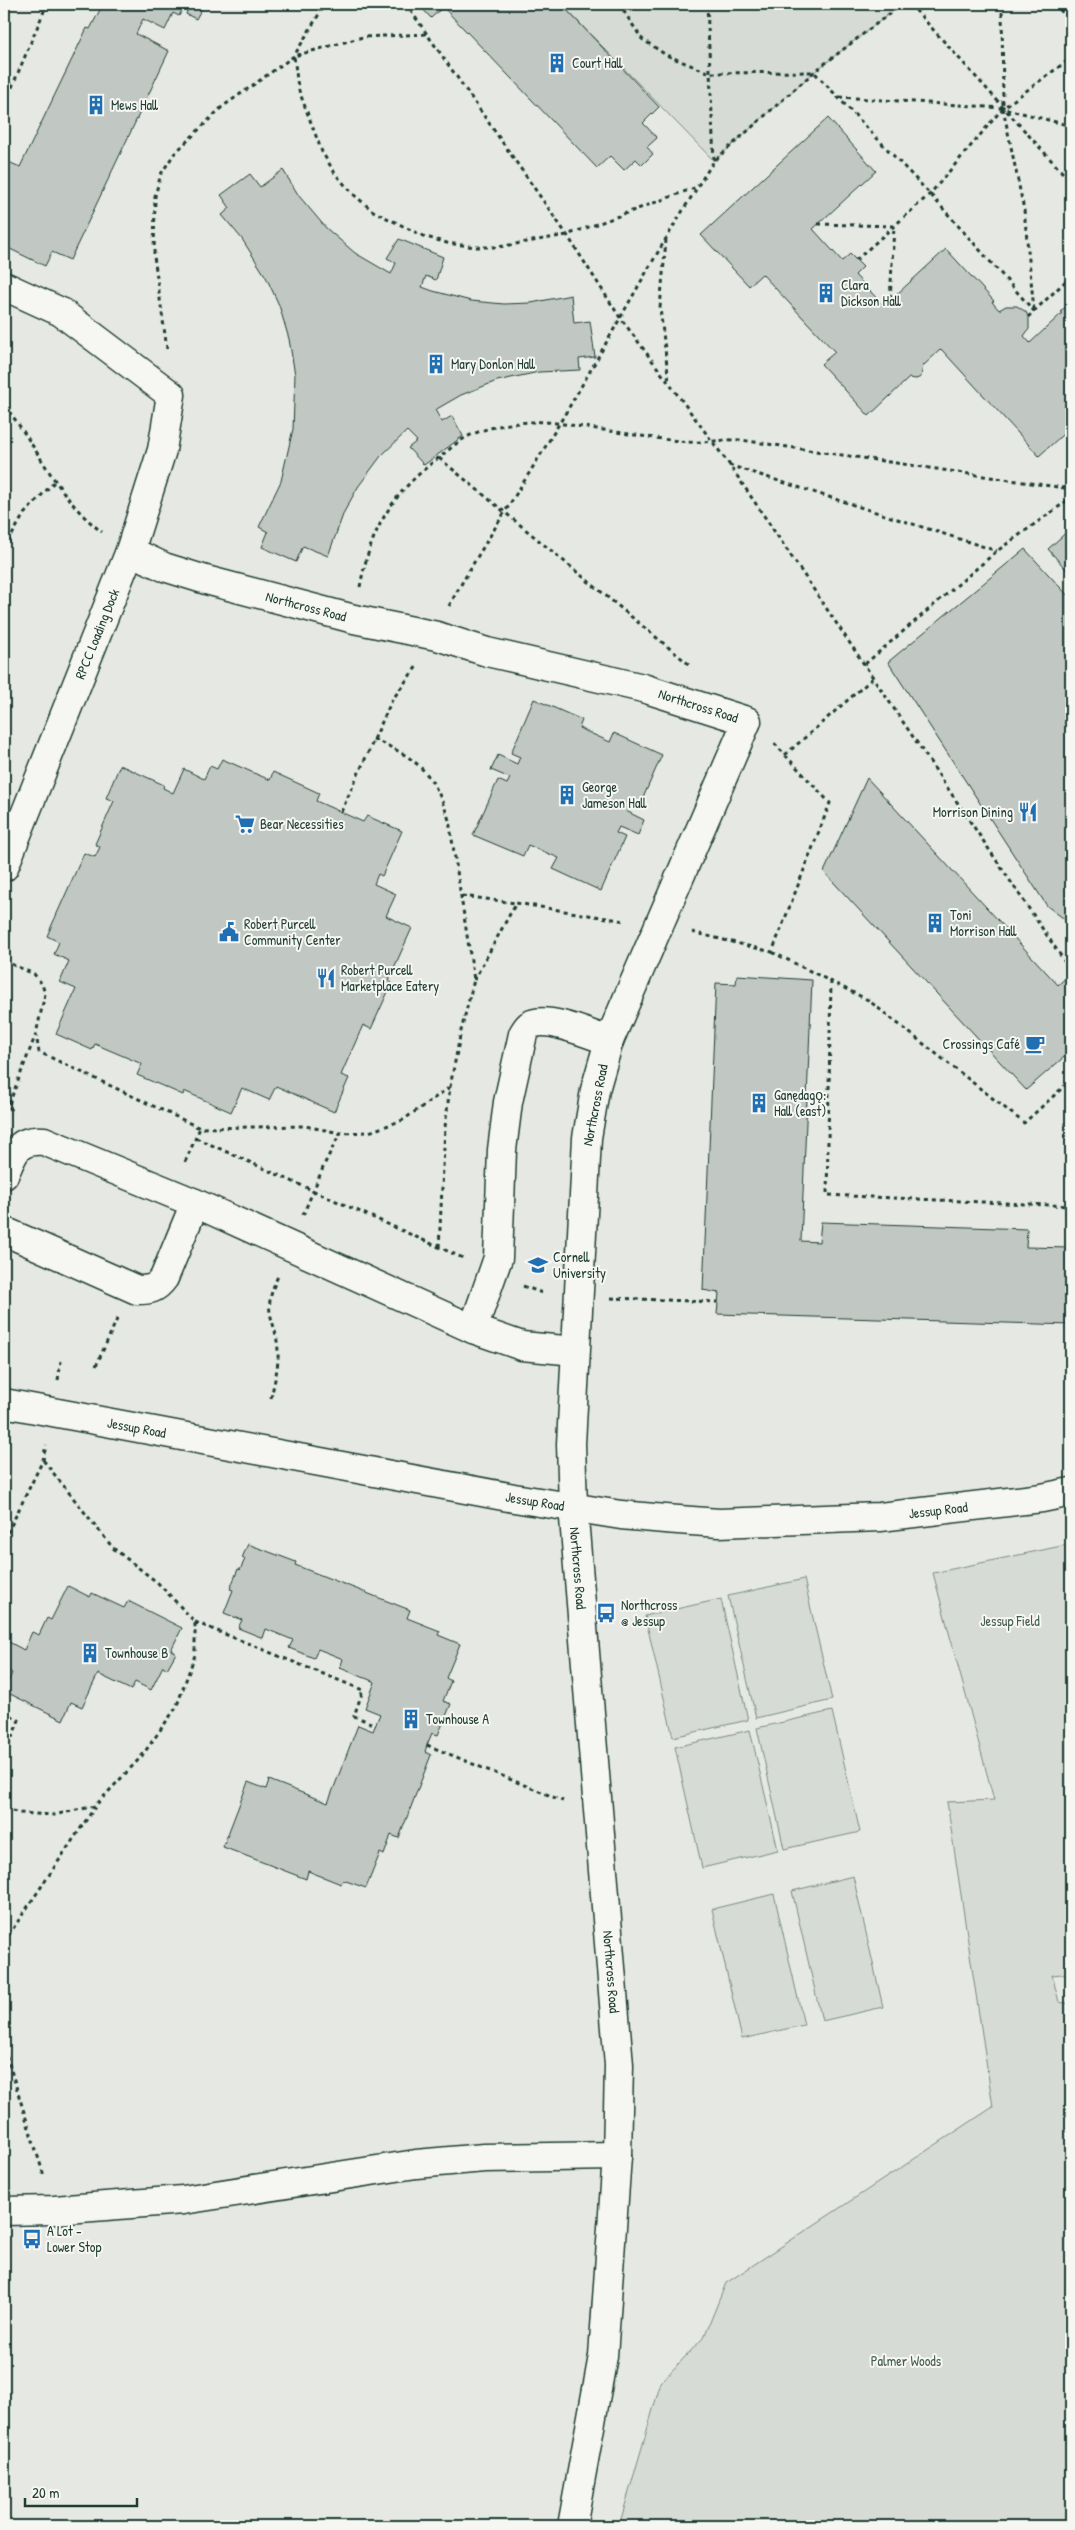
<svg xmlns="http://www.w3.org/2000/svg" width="1075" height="2530" font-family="'Patrick Hand',sans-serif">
	<rect width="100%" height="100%" fill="#f6f6f2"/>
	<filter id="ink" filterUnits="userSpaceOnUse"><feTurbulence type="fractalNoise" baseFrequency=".02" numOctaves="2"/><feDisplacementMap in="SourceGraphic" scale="10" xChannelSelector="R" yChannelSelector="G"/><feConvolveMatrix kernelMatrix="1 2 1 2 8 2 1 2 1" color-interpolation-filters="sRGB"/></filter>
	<g filter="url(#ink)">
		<path fill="#e6e8e4" d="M4 4H1071V2526H4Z"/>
		<path fill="#d6dbd6" stroke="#7a8c85" d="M561 4H902L814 72 714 161Z
			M1071 1544V1973L1052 1975 1059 2002 1071 2004V2526H619L661 2382 704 2337 726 2283 993 2107 947 1802 994 1800 933 1573Z
			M804 1579 832 1700 756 1718 728 1596Z
			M721 1599 748 1720 673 1737 645 1616Z
			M832 1711 860 1832 784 1849 757 1728Z
			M750 1730 778 1850 702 1868 675 1747Z
			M853 1876 883 2007 822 2021 792 1891Z
			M774 1894 804 2025 742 2039 712 1909Z"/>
		<path fill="#c1c8c3" stroke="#1f3d34" d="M103 4H204L196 19 186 14 188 8 184 6 179 16 173 13 165 30 143 19 136 34 169 51 70 260 52 252 45 266 4 246 9 233 4 231V160L20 167 87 28 90 29Z
			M418 4H561L659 107 643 123 657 138 647 147 653 154 642 165 636 159 624 170 610 156 597 168 443 7 431 18Z
			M828 118 876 171 813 229 842 261 850 254 863 267 855 275 884 306 946 249 994 301 992 302 999 310 1006 306H1017L1026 312 1029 319V329L1024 336 1030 343 1062 313 1060 312 1071 302V427L1039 456 941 349 923 366 921 377 916 379 909 378 869 416 821 364 835 352 762 274 749 286 701 235Z
			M283 170 299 196 326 228 355 253 391 274 396 263 387 258 399 239 443 257 436 280 426 276 422 287 433 291 471 301 504 304 531 303 571 295 574 323 590 321 595 357 579 359 580 370 539 372 497 381 461 395 435 410 442 422 452 416 463 436 424 465 408 448 417 441 407 431 381 456 358 487 344 512 328 556 303 546 296 562 262 547 268 532 259 527 281 481 293 429 295 375 289 339 279 305 266 277 242 239 222 215 230 208 221 195 250 174 260 187Z
			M1071 528V575L1048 549Z
			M1025 549 1071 599V924L1047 906 888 662Z
			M534 699 582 720 579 728 610 742 614 733 662 755 638 809 629 805 626 811 644 820 638 835 619 827 616 833 625 837 601 891 553 869 559 858 528 845 523 856 473 835 498 780 507 784 510 778 491 770 498 755 517 764 520 757 511 753Z
			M222 759 270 780 273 772 319 793 316 801 363 822 367 816 402 831 382 876 378 874 374 884 396 894 386 916 412 928 388 981 392 983 371 1029 363 1025 341 1075 349 1078 334 1112 276 1086 269 1100 242 1088 231 1112 184 1091 183 1095 137 1075 142 1064 95 1044 92 1050 56 1034 76 989 60 982 69 961 54 954 59 942 47 936 84 853 95 857 100 847 95 844 114 801 106 798 120 765 164 785 163 788 173 793 184 769 204 779 210 766 217 769Z
			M867 778 1058 985 1071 973V1051L1026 1090 824 872Z
			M1071 921V936L1065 927Z
			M737 975 812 980 801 1241 819 1242 821 1222 1027 1229 1026 1247 1071 1248V1325L717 1314 719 1293 703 1290 716 983 736 984Z
			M248 1544 296 1562 295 1565 410 1610 407 1618 440 1631 438 1635 460 1644 446 1678 451 1681 443 1701 451 1704 438 1735 432 1733 427 1745 425 1752 431 1755 399 1838 391 1835 384 1855 380 1853 366 1888 343 1880 341 1884 308 1871 306 1879 223 1847 248 1782 266 1789 269 1780 328 1803 358 1725 373 1731 380 1714 365 1708 375 1682 340 1668 343 1659 318 1649 314 1658 289 1648 293 1640 266 1629 263 1638 238 1628 242 1620 224 1613 233 1590 230 1589 238 1569 240 1570 245 1559 242 1558Z
			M68 1586 90 1597 92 1593 124 1608 128 1601 182 1628 171 1650 176 1653 167 1669 163 1666 151 1690 135 1682 131 1690 98 1674 82 1707 71 1702 63 1720 4 1691 12 1673 4 1669V1654L9 1642 24 1650 32 1632 39 1635 47 1618 51 1620Z"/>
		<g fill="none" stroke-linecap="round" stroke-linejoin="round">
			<defs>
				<g id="minor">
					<path d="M4 286 61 312 171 395 162 450 130 551 4 867"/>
					<path id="s1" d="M130 551 164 567 206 580 354 619 437 636 487 652 643 688 747 721 609 1041 595 1090 587 1138 571 1444 573 1506 619 2065 617 2156 603 2356 572 2526"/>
					<path d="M4 1175C14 1153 16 1139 44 1141L195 1203 473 1329 522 1346 575 1351"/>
					<path d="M4 1231 137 1290C150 1290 156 1289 164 1278L195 1203"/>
					<path d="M473 1329 498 1258 502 1150 508 1102 523 1034C525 1031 527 1027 530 1025 547 1015 591 1035 609 1041"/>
					<path id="s2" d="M4 1403 514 1498 621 1515 665 1519 719 1523 880 1517 1042 1498 1071 1492"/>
					<path d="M4 2211 54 2210 183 2200 416 2164 484 2158 617 2156"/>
				</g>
			</defs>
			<use href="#minor" stroke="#1f3d34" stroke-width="31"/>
			<path stroke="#1f3d34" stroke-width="3" stroke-dasharray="4 4" stroke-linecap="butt" d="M406 4 567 235 619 316 729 464 1071 971
				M619 4 642 39 666 55 710 73 814 72 930 194 1034 311
				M707 4 714 160
				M910 4 1071 182
				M1002 4 1003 108 1024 210 1034 310
				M1054 4 1071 21
				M426 34 363 37 294 56 298 88 322 152 336 175 353 194 373 211 423 236 447 243 476 247H498L567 235 697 187 714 161 814 72 902 4
				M4 97 7 99 47 4
				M839 97 1003 108 1071 126
				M818 224 894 226 890 301
				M666 240 660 308 669 382
				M856 260 930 194 1003 108 1071 58
				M1028 317 1071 276
				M167 349 154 256 155 196 161 174 174 154 222 107 294 56 325 4
				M4 405C38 447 58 499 102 532
				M439 458 691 666
				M729 465 997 551
				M4 549 24 514 55 481
				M360 587C371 527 393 492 441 456 449 450 457 442 465 438 485 427 513 422 535 422 551 421 568 425 584 427 619 432 654 439 689 442 707 443 723 439 741 440L1071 489
				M449 606C483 544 523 485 559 424 606 346 648 265 697 188
				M865 664 997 551 1071 498
				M373 739C419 759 433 772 449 820L474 980 461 1031 450 1087 445 1127 439 1248
				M785 755 873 678
				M341 812 392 700 417 666
				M462 896 516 903
				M692 932 772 952 830 803 774 743
				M772 952 868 1000 1024 1123 1071 1080
				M4 961 34 974 42 984 45 994 36 1034 39 1052 200 1128 305 1126 340 1133 369 1132 403 1120 450 1087
				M474 980 516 903 625 921
				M831 981 827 1195 1071 1206
				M4 1102 9 1104 13 1114
				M9 1104 36 1034
				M196 1138 463 1258
				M185 1162 200 1128
				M303 1215 325 1163 340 1133
				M523 1286 545 1294
				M611 1298 718 1302
				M96 1366 118 1317
				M58 1380 61 1361
				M271 1398C274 1383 279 1366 278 1351 276 1315 260 1316 278 1276
				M4 1540 43 1460 46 1445
				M195 1622 363 1690 354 1716 376 1725
				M4 1712 19 1720 4 1757
				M427 1745 563 1801
				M4 1809 20 1813 54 1815 95 1806 141 1757 176 1708 195 1655V1622L158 1583 113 1548 43 1460
				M4 1942 95 1807
				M4 2048 44 2176"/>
			<use href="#minor" stroke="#f6f6f2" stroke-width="28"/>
		</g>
	</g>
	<defs>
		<symbol id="building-bare" viewBox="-9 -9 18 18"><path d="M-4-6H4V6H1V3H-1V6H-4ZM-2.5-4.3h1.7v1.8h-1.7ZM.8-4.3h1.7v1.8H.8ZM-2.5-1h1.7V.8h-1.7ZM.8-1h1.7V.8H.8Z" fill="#1f6fb2" stroke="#f6f6f2" stroke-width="2.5" paint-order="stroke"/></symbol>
		<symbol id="restaurant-bare" viewBox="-9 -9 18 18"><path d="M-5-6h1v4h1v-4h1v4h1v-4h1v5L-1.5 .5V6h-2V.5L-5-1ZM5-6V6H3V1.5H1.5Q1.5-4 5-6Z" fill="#1f6fb2" stroke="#f6f6f2" stroke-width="2.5" paint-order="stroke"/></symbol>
		<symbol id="supermarket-bare" viewBox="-9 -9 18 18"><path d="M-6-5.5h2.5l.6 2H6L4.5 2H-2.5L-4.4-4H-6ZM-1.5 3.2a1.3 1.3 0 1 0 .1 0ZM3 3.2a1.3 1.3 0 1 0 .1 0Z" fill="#1f6fb2" stroke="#f6f6f2" stroke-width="2.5" paint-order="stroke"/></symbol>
		<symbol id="civic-bare" viewBox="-9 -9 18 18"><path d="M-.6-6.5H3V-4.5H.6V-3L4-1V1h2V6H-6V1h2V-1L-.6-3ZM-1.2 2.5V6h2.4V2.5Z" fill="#1f6fb2" stroke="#f6f6f2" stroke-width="2.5" paint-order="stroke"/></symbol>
		<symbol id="cafe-bare" viewBox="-9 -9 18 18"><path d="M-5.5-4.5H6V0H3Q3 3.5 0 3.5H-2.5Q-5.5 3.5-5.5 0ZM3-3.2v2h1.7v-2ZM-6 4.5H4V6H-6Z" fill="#1f6fb2" stroke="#f6f6f2" stroke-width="2.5" paint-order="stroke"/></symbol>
		<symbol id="university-bare" viewBox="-9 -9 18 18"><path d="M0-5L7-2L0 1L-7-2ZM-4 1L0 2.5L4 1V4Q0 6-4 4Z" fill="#1f6fb2" stroke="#f6f6f2" stroke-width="2.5" paint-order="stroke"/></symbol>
		<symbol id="bus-bare" viewBox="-9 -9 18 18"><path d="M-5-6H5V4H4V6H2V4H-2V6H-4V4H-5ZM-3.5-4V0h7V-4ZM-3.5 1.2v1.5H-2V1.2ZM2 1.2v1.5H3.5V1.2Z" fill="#1f6fb2" stroke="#f6f6f2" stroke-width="2.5" paint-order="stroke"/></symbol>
	</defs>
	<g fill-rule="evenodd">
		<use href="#building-bare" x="543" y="49" width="28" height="28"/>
		<use href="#building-bare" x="82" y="91" width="28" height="28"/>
		<use href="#building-bare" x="812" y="279" width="28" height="28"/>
		<use href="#building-bare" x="422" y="350" width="28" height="28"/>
		<use href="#building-bare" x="553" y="781" width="28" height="28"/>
		<use href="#restaurant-bare" x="1014" y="798" width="28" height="28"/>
		<use href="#supermarket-bare" x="231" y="810" width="28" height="28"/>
		<use href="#building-bare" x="921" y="909" width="28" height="28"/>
		<use href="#civic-bare" x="215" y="918" width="28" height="28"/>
		<use href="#restaurant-bare" x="312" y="964" width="28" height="28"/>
		<use href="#cafe-bare" x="1021" y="1030" width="28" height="28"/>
		<use href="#building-bare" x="745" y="1089" width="28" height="28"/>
		<use href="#university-bare" x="524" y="1251" width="28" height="28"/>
		<use href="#bus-bare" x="592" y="1599" width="28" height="28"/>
		<use href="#building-bare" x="76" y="1639" width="28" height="28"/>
		<use href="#building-bare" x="397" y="1705" width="28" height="28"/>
		<use href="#bus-bare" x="18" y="2225" width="28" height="28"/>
	</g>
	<g text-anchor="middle" stroke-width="4" stroke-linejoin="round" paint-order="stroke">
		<g font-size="14" fill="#1f3d34" stroke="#f6f6f2" text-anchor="start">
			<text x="572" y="68">Court Hall</text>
			<text x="111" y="110">Mews Hall</text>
			<text x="841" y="290">Clara<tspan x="841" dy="16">Dickson Hall</tspan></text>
			<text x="451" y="369">Mary Donlon Hall</text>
			<text x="582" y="792">George<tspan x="582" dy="16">Jameson Hall</tspan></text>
			<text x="1013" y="817" text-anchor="end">Morrison Dining</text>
			<text x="260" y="829">Bear Necessities</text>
			<text x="950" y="920">Toni<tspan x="950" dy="16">Morrison Hall</tspan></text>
			<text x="244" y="929">Robert Purcell<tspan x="244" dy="16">Community Center</tspan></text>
			<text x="341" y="975">Robert Purcell<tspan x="341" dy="16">Marketplace Eatery</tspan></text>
			<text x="1020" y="1049" text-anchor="end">Crossings Café</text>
			<text x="774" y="1100">Ganędagǫ:<tspan x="774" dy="16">Hall (east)</tspan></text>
			<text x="553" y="1262">Cornell<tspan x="553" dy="16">University</tspan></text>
			<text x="621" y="1610">Northcross<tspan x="621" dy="16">@ Jessup</tspan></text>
			<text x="105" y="1658">Townhouse B</text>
			<text x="426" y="1724">Townhouse A</text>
			<text x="47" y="2236">A Lot -<tspan x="47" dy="16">Lower Stop</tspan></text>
		</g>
		<g font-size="14" fill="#1f3d34" stroke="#f6f6f2">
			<text dy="5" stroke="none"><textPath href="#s1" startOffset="185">Northcross Road</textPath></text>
			<text transform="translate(97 634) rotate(-68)" y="5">RPCC Loading Dock</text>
			<text dy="5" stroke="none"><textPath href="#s1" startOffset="590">Northcross Road</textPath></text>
			<text transform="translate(595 1105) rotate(-79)" y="5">Northcross Road</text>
			<text dy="5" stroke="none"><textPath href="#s2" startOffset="135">Jessup Road</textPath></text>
			<text dy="5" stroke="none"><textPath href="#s2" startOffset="540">Jessup Road</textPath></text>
			<text dy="5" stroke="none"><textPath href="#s2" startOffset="945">Jessup Road</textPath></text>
			<text dy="5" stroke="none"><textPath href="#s1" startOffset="1520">Northcross Road</textPath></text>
			<text dy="5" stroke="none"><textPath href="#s1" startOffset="1925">Northcross Road</textPath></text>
		</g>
		<g font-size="14" fill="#445d54" stroke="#f6f6f2">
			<text x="1010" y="1626">Jessup Field</text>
			<text x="906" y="2366">Palmer Woods</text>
		</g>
	</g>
	<rect width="1075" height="2530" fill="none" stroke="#f6f6f2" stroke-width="20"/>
	<rect x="10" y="10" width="1055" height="2510" fill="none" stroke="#1f3d34" stroke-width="2" filter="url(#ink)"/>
	<path d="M25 2498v8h112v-8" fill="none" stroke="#1f3d34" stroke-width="2.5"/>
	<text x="32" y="2498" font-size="15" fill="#1f3d34" stroke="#f6f6f2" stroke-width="4" paint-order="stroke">20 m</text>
</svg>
